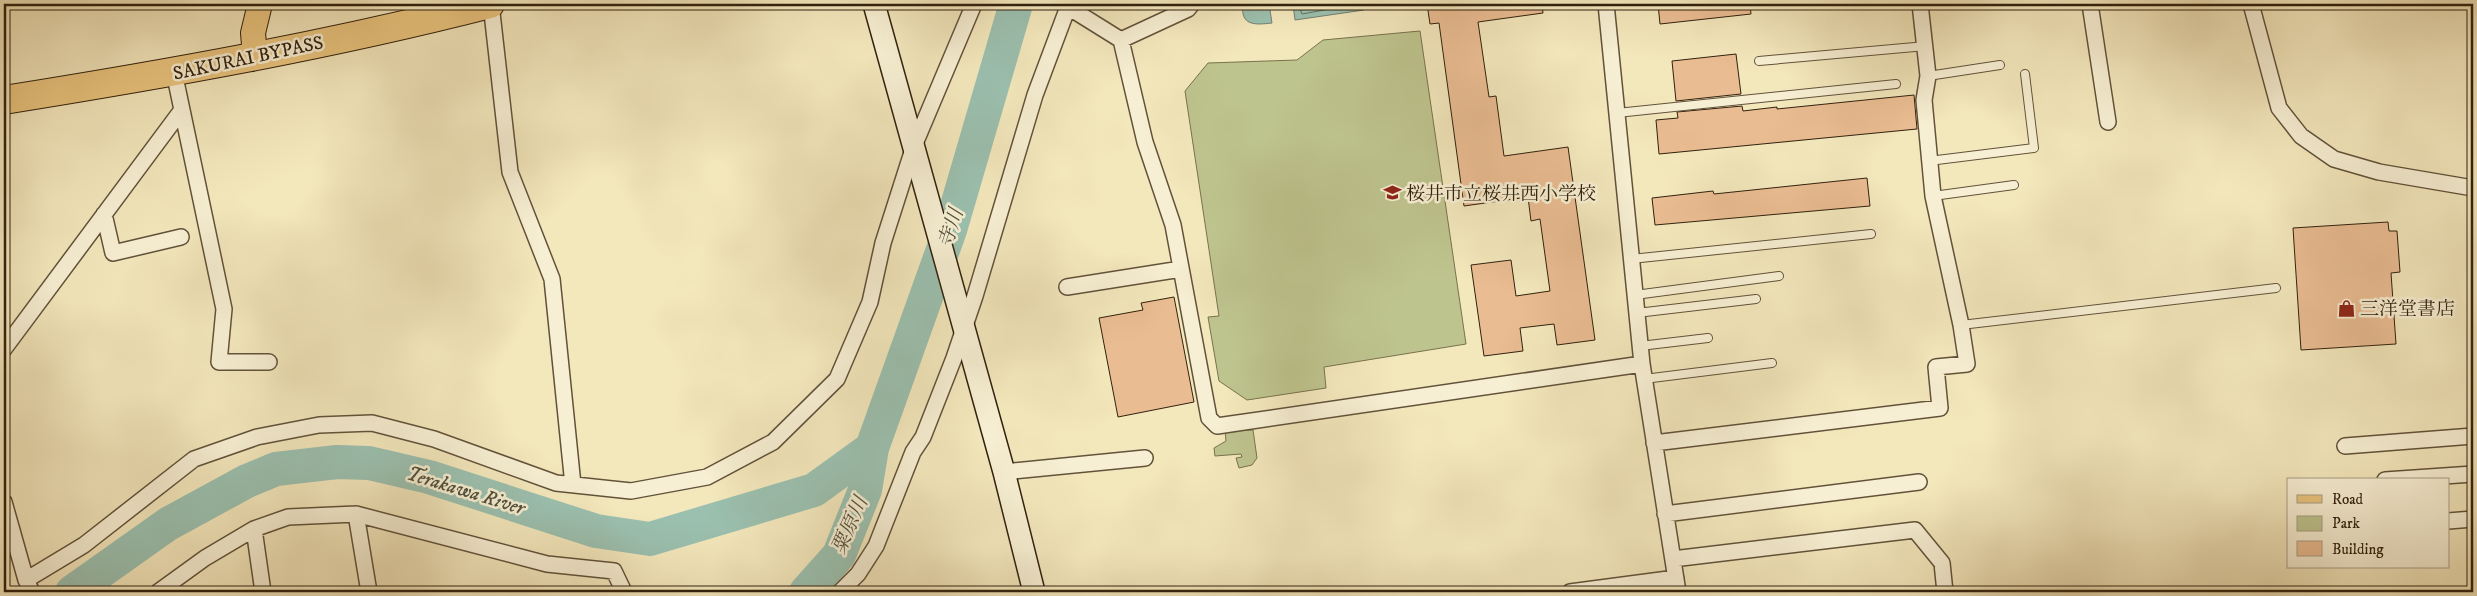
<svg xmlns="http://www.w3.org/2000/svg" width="2477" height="596" font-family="'IM FELL DW Pica','Noto Serif JP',serif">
	<rect width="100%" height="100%" fill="#f3e7bc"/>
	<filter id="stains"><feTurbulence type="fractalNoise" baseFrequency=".004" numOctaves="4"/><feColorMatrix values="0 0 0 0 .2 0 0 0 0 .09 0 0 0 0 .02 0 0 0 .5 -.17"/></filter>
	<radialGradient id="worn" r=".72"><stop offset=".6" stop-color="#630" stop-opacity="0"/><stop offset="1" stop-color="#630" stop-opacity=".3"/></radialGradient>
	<path fill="#bec48e" stroke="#78724e" d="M1420 31 1466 344 1324 367 1326 388 1247 400 1219 381 1208 317 1219 316 1185 91 1208 63 1297 60 1323 40Z
		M1253 430 1257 458 1252 465 1239 468 1236 458 1242 457 1241 454 1215 456 1214 448 1226 441 1225 431Z"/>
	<path fill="#9bc0af" stroke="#71806f" d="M1243 4H1269L1272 23C1255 25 1240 26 1243 4Z
		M1293 4H1363L1364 10 1295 20Z"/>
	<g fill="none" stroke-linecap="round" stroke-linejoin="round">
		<path stroke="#66705e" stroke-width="1" d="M1298 4 1302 14 1358 4"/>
		<path stroke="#9bc0af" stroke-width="34" d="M72 592 168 524 247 481 276 469 337 462 369 463 429 477 596 531 650 539 814 490 872 448
			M806 592 839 555 865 490 872 448 950 230 1016 4"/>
	</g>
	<path fill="#eabc92" stroke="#31210e" d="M1427 4H1542L1543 13 1478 22 1489 97 1496 96 1504 156 1568 147 1595 340 1557 345 1554 324 1520 328 1523 351 1484 356 1471 265 1511 260 1516 296 1550 291 1540 219 1531 221 1528 197 1464 206 1439 23 1430 24Z
		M1658 4H1750L1751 14 1660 24Z
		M1736 54 1741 94 1676 101 1672 61Z
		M1914 95 1917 129 1659 154 1656 120 1678 118 1677 112 1742 106 1743 111 1777 107V109Z
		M1867 178 1870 206 1655 225 1652 198 1713 191 1714 194Z
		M2388 222 2389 231H2397L2400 272 2391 273 2396 344 2301 350 2293 228Z
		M1174 297 1194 402 1118 417 1099 318 1143 310 1141 303Z"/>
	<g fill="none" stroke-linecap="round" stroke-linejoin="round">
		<defs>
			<path id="lane" d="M1759 61 1926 46
				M1928 76 2000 65
				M1617 113 1896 84
				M1929 161 2034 148 2025 74
				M1933 196 2014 185
				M1631 259 1871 234
				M1635 295 1779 276
				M1637 313 1756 299
				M1961 325 2276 288
				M1640 346 1708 338
				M1644 379 1772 363"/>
			<path id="street" d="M491 4 510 172 552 279 573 485
				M1192 4 1188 9 1121 40 1145 142 1173 225 1209 418 1217 426 1642 364
				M1606 4 1642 364 1678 592
				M2090 4 2108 122
				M2251 4 2279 108 2301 136 2334 159 2379 172 2473 188
				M174 72 224 309 219 362H269
				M104 214 113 253 181 237
				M1067 287 1181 269
				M4 349 181 111
				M1654 443 1940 408 1936 367 1967 364 1961 325 1933 196 1924 100 1928 76 1920 4
				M2345 446 2473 436
				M1004 472 1145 458
				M2385 480 2473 474
				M4 502 26 580 32 592
				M356 514 369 592
				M1665 514 1919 482
				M2448 521 2473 519
				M254 529 263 592
				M1673 559 1915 530 1942 563 1945 592
				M26 580 84 545 194 459 257 437 319 425 372 423 434 439 556 483 631 491 707 477 773 442 837 379 870 302 883 243 914 146 974 4
				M158 592 205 558 254 529 288 517 356 514 547 564 614 571 624 592
				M840 592 858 574 876 546 913 452 923 437 954 358 975 296 1035 95 1068 7 1121 40
				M1570 592 1676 578"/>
			<path id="secondary" d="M874 4 1004 472 1034 592"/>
			<path id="primary" d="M255 56 253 33 260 4"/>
			<path id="highway" d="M4 100C167 74 330 45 490 4"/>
		</defs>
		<use href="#lane" stroke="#62523a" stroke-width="10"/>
		<use href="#street" stroke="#62523a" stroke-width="18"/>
		<use href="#secondary" stroke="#31210e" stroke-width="24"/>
		<use href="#primary" stroke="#31210e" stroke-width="26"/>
		<use href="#highway" stroke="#31210e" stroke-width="30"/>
		<use href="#lane" stroke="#f7efd3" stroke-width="8"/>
		<use href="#street" stroke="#f7efd3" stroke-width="15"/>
		<use href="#secondary" stroke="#f7efd3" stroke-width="21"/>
		<use href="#primary" stroke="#eac47e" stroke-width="24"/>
		<use href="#highway" stroke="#eac47e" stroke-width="28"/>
	</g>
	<defs>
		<symbol id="school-bare" viewBox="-9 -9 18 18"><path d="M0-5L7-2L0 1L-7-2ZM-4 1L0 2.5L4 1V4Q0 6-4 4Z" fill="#8f2418" stroke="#f7efd3" stroke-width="2.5" paint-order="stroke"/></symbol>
		<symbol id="shop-bare" viewBox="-9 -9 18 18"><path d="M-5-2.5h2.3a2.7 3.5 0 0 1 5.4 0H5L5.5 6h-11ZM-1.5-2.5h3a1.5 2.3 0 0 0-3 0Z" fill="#8f2418" stroke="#f7efd3" stroke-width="2.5" paint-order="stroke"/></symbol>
	</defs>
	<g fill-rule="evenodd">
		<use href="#school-bare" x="1380" y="180" width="25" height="25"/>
		<use href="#shop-bare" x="2334" y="296" width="25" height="25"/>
	</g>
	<g text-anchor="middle" stroke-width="5" stroke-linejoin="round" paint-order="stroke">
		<g font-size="19" fill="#31210e" stroke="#f7efd3">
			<text transform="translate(248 57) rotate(-12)" y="7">SAKURAI BYPASS</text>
		</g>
		<g font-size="19" fill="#31210e" stroke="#f7efd3" text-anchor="start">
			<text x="1406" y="200">桜井市立桜井西小学校</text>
			<text x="2360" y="315">三洋堂書店</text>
		</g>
		<g font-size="20" font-style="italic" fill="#51513e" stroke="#f7efd3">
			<text transform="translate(950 228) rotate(-72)" y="7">寺川</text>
			<text transform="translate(466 490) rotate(17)" y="7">Terakawa River</text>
			<text transform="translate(849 525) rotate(-66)" y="7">粟原川</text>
		</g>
	</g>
	<rect width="2477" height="596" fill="none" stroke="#f3e7bc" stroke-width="20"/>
	<rect x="5" y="5" width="2467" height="586" fill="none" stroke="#31210e" stroke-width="2.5"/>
	<rect x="10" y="10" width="2457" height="576" fill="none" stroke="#31210e"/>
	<rect x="2287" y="478" width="162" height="90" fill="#f7efd3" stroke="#a89d84"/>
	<rect x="2297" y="495" width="25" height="8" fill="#eac47e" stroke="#a89d84"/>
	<text x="2332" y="504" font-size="15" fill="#31210e">Road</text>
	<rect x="2297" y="516" width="25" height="15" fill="#bec48e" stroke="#a89d84"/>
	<text x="2332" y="528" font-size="15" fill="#31210e">Park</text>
	<rect x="2297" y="541" width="25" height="15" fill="#eabc92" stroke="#a89d84"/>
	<text x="2332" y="554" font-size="15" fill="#31210e">Building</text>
	<rect width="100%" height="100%" filter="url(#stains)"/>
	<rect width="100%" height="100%" fill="url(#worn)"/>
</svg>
